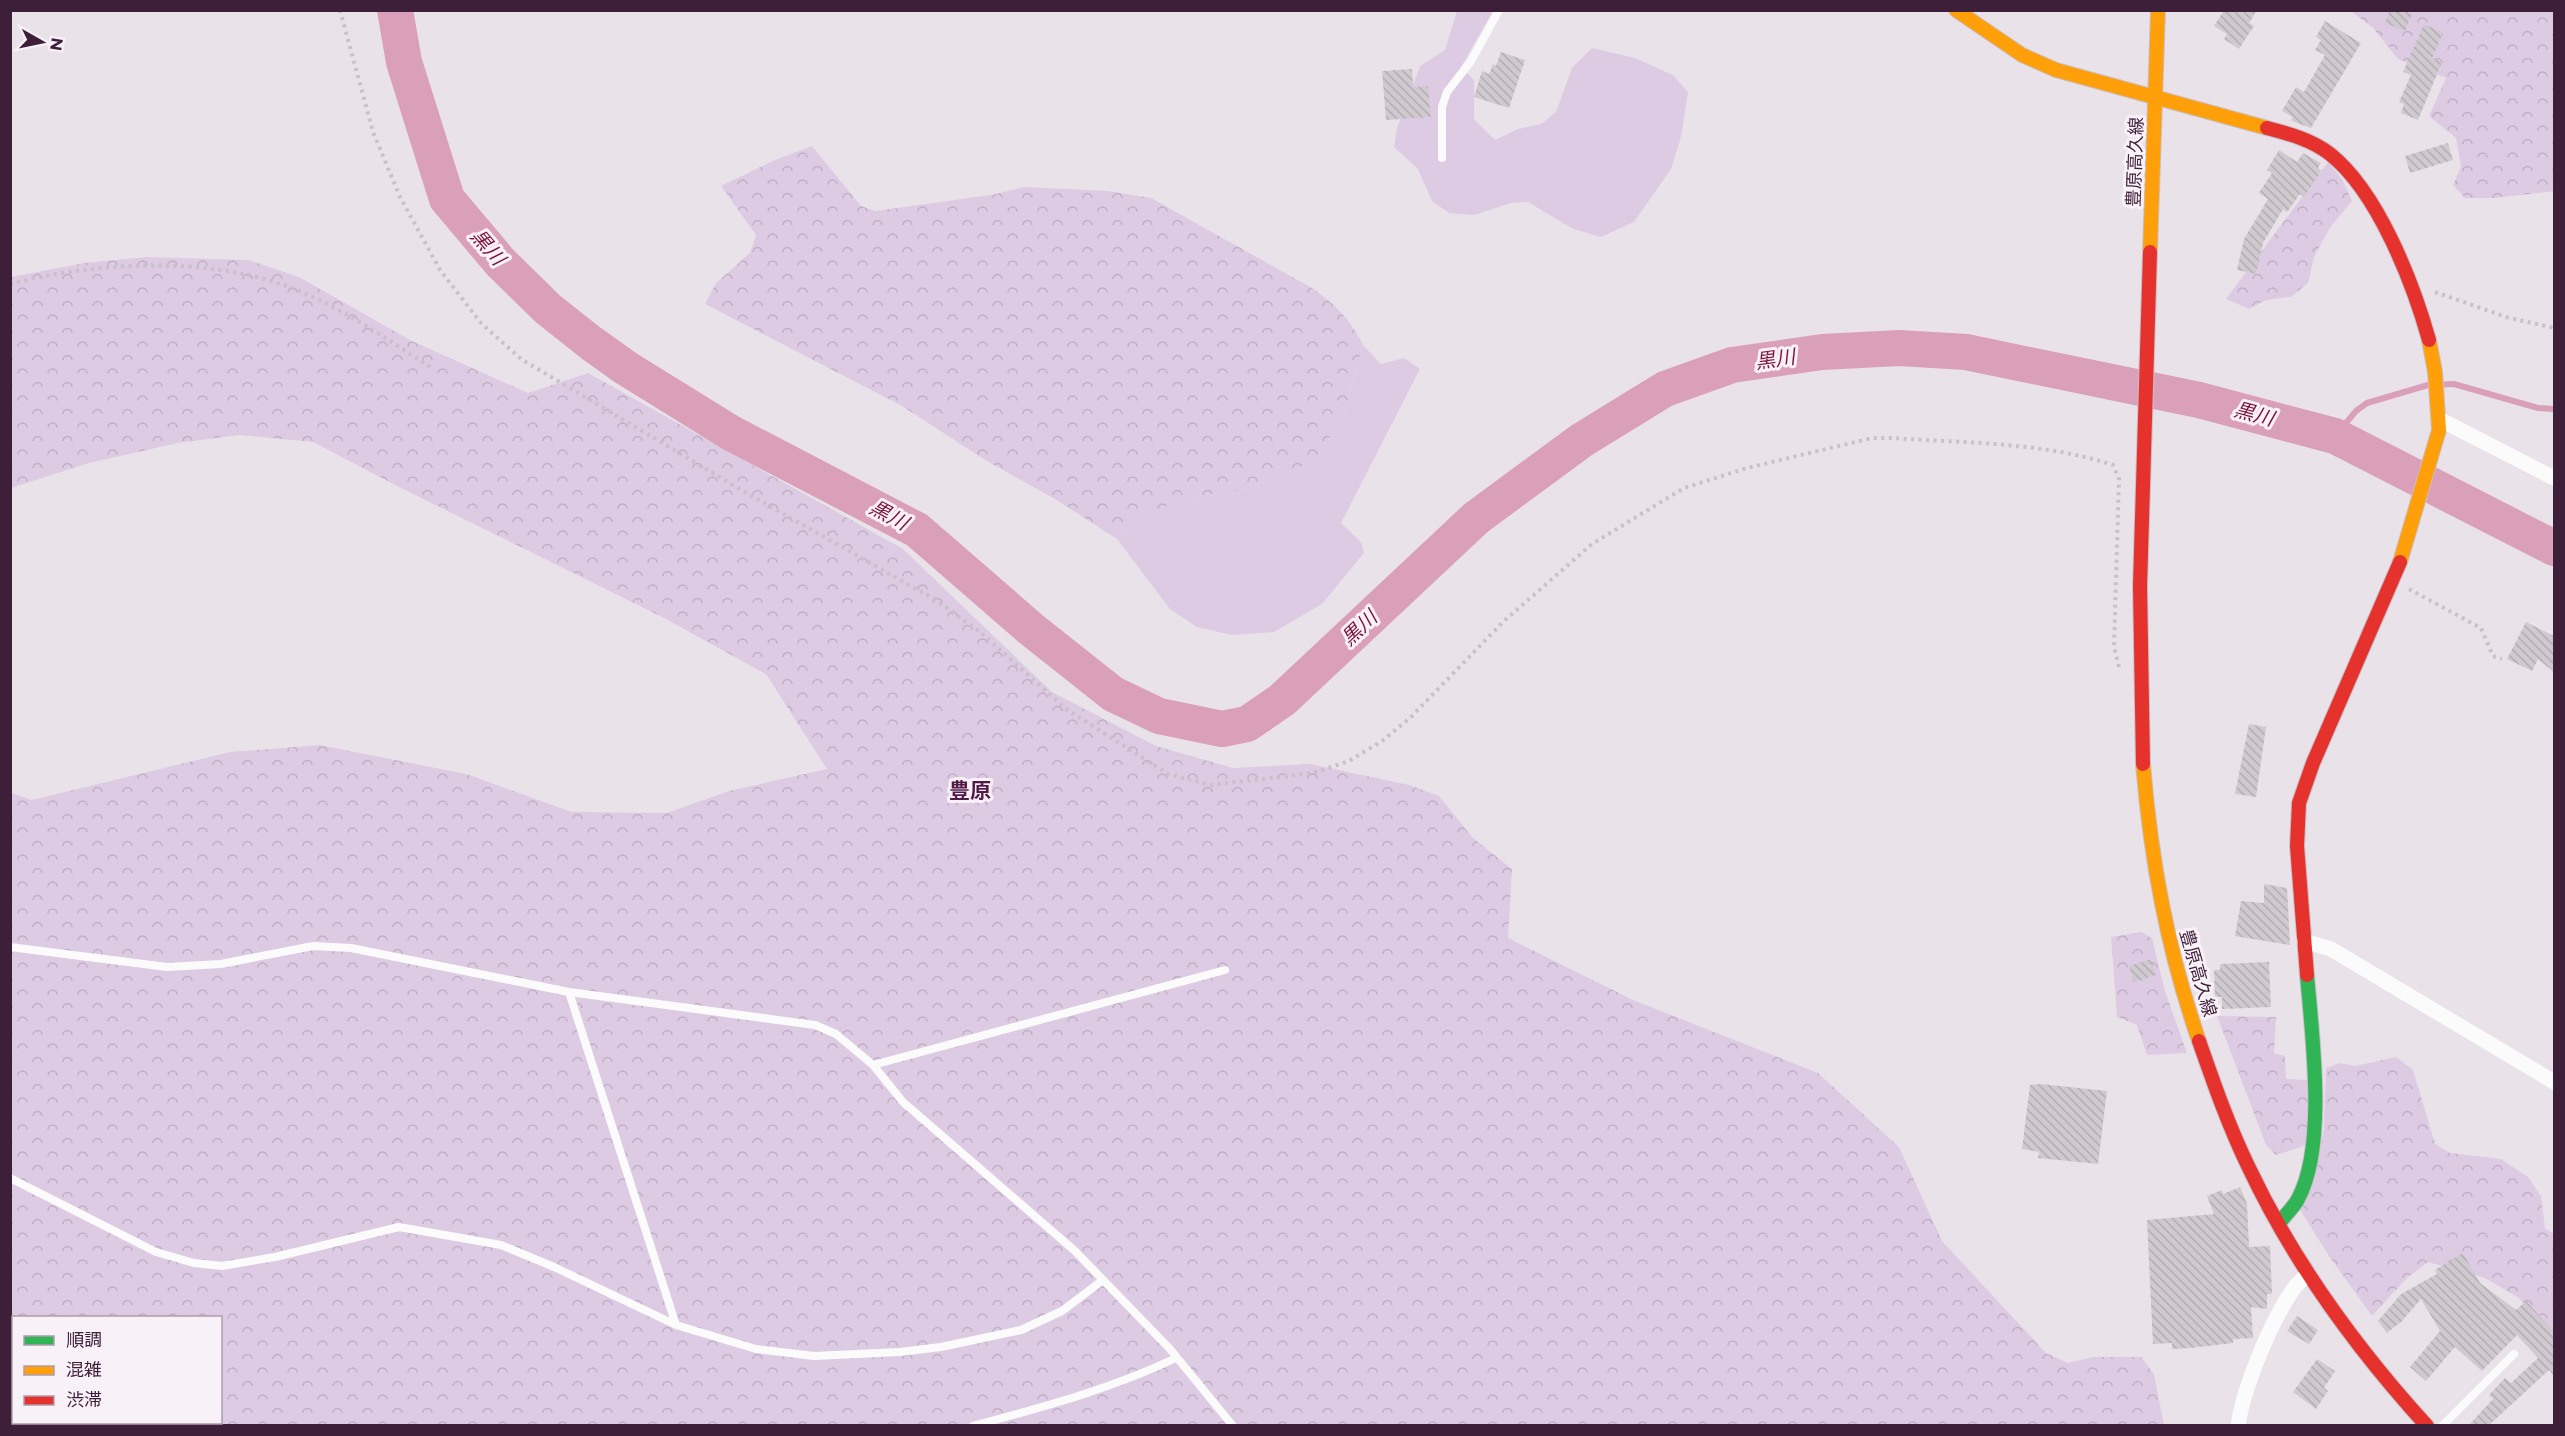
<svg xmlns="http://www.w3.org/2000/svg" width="2565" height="1436" font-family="Montserrat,'Noto Sans JP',sans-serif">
	<defs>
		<pattern id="forest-crowns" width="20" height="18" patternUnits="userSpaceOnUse" patternTransform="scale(1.5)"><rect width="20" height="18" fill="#ddcbe4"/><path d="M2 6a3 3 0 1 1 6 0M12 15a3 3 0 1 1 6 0" fill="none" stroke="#bfaec4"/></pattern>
		<pattern id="building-back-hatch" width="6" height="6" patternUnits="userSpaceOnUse" patternTransform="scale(1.5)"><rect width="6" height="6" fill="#d0cad0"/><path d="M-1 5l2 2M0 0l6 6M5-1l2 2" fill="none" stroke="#b4adb3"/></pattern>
	</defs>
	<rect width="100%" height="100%" fill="#e9e3e9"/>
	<path fill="#ddcbe4" d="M1457 11H1493L1461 67 1474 80V119L1495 140 1518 129 1541 124 1556 112 1572 68 1592 48 1635 58 1673 75 1688 92 1681 137 1671 169 1634 222 1601 237 1573 229 1528 202 1511 203 1474 215 1449 213 1432 201 1418 169 1394 147 1397 128 1420 66 1445 50Z
		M1363 345 1381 364 1404 358 1420 369 1341 523 1361 542 1364 553 1322 604 1274 632 1232 635 1197 627 1170 609 1117 539 1135 522 1183 498 1248 489 1343 417Z"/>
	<path fill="url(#forest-crowns)" fill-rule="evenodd" d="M2351 11H2554V191L2494 198H2465L2453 185 2461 167 2456 138 2429 116 2446 78 2398 59 2373 28Z
		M812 146 861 206 875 211 991 195 1025 187 1108 191 1151 198 1312 288C1337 306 1349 318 1363 345L1343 417 1312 462 1248 489 1183 498 1135 522 1117 539 1055 499 985 460 902 406 705 304 716 283 750 253 756 235 721 186 775 160Z
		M2328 162 2342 179 2352 201 2329 229 2314 257 2308 283 2291 297 2266 300 2249 309 2226 299Z
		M146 257 249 260 299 277 412 341 528 393 588 373 903 549 1052 692 1156 746 1233 768 1310 764 1409 785 1439 796 1473 838 1512 869 1508 938 1633 1000 1818 1073 1899 1147 1942 1241 2046 1353 2068 1363 2094 1357H2141L2154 1374 2164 1425H11V793L32 800 230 752 320 745 466 774 572 812 667 813 729 791 827 769 766 674 662 617 397 486 313 442 239 435 178 443 89 463 11 488V277L84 263ZM14 1318H220V1422H14Z
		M2141 932 2152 938 2165 991 2187 1053 2147 1055 2137 1025 2117 1017 2111 937Z
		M2217 1016 2276 1017 2274 1053 2285 1056 2286 1079 2308 1080 2307 1145 2276 1155 2266 1145Z
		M2396 1057 2413 1070 2435 1144 2450 1153 2501 1159 2528 1177 2541 1196 2545 1228 2554 1234V1336L2519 1298 2485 1278 2428 1262 2407 1278 2372 1316 2329 1256 2300 1210 2316 1173 2324 1128 2326 1068 2340 1063 2355 1066Z"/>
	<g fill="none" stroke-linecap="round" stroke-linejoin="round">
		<path stroke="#dba0b9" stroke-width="6" d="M2335 436 2356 411 2367 403 2428 385 2454 384 2538 408 2554 409"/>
		<path stroke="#dba0b9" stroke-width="36" d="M395 10 404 62 447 199 501 263 548 309 591 343 626 368 731 433 917 530 1031 629 1113 694 1159 716 1222 729 1247 724 1282 700 1476 518 1582 440 1665 389 1732 365 1822 352 1899 348 1966 352 2199 400 2335 436 2554 548"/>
	</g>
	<path fill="url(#building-back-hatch)" d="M2224 10H2257L2249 23 2254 26 2239 49 2224 39 2227 34 2214 26Z
		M2390 10H2403L2412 14 2405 31 2385 23Z
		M2325 21 2361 43 2311 128 2297 123 2291 120 2293 117 2282 111 2296 87 2304 92 2325 55 2315 50 2321 40 2316 37Z
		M2424 24 2443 33 2432 58 2442 62 2418 120 2401 113 2404 104 2399 102 2411 75 2403 72Z
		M1501 52 1525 60 1509 108 1474 97 1482 71 1489 74 1493 64 1496 66Z
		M1412 69 1413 87 1428 86 1431 117 1386 120 1382 71Z
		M2448 143 2453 160 2410 173 2405 156Z
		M2279 150 2297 162 2303 153 2321 163 2318 168 2321 171 2304 197 2300 194 2287 212 2283 209 2263 243 2256 274 2237 270 2244 239 2268 199 2259 193 2272 173 2267 170Z
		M2526 622 2554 636V672L2538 659 2532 671 2507 659Z
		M2249 724 2266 727 2256 797 2235 794Z
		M2264 884 2287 888 2290 945 2235 936 2241 901 2264 903Z
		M2151 959 2156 975 2134 982 2129 966Z
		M2269 962 2271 1007 2222 1009V997H2215L2214 970H2220V964Z
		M2041 1084 2107 1091 2098 1164 2038 1158 2039 1152 2022 1149 2030 1085Z
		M2240 1187 2247 1204 2249 1247 2270 1246 2272 1294H2267V1309L2251 1307 2253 1338 2233 1339V1343L2190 1348 2172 1349V1343L2153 1344 2147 1220 2214 1214 2207 1196 2222 1190 2223 1194Z
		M2463 1253 2480 1283 2516 1310 2526 1301 2554 1332V1376L2549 1370 2489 1425H2469L2493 1399 2489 1395 2505 1378 2511 1383 2538 1358 2517 1335 2482 1371 2455 1347 2426 1381 2410 1367 2440 1331 2421 1299 2402 1321 2387 1333 2378 1321 2401 1294 2437 1274 2435 1270Z
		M2297 1316 2318 1330 2309 1344 2287 1331Z
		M2317 1359 2335 1371 2324 1388 2328 1391 2316 1409 2293 1392Z"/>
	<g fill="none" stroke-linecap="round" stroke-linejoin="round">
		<defs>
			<path id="fast" d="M2281 1221C2286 1214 2294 1207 2298 1199 2327 1146 2312 1035 2307 975"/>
			<path id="slow" d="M1956 10 2022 55 2056 70 2267 128
				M2150 252 2158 10
				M2400 562 2439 430 2435 372 2429 340
				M2143 764C2151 861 2167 948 2199 1041"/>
			<path id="jam" d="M2267 128C2290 134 2312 140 2330 154 2378 192 2413 283 2429 340
				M2143 764 2140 586 2150 252
				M2307 975 2297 846 2299 803 2313 763 2400 562
				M2199 1041C2214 1084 2229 1127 2249 1168 2294 1263 2356 1348 2427 1426"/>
		</defs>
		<use href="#fast" stroke="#c9bfc9" stroke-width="16"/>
		<use href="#slow" stroke="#c9bfc9" stroke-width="16"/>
		<use href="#jam" stroke="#c9bfc9" stroke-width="16"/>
		<path stroke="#c9c0c9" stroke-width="4" stroke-dasharray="3 4.5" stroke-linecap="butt" d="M340 10 373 132 400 197 440 270 481 323 521 359 755 498 934 599 979 631 1066 709 1168 774 1211 785 1313 773 1349 761 1382 741 1410 718 1504 621 1592 544 1684 488 1747 468 1872 438H1892C1965 443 2043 442 2113 465L2119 479 2114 647 2120 671
			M10 284C93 262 205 256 286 286 336 304 386 338 430 367
			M2435 292 2506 317 2554 328
			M2409 589 2481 628 2493 656 2502 659"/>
		<path stroke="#fcfbfc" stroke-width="8" d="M1442 158V107L1447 92 1471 61 1499 10
			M10 947 167 967 221 964 313 946 351 948 569 992 815 1025 836 1034 873 1065 903 1102 1075 1251 1170 1349 1233 1426
			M569 992 676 1325
			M873 1065 1225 970
			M10 1178 156 1252 194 1263 222 1266 275 1257 399 1227 501 1245 554 1267 676 1325 756 1349 814 1356 900 1352 941 1347 1021 1330 1062 1311 1103 1280
			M10 1408 14 1409
			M81 1422 95 1426
			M973 1426C1043 1407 1111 1389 1176 1358
			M2442 1426 2514 1354"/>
		<path stroke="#fcfbfc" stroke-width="15" d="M2439 419 2554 478
			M2304 941 2331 949 2554 1082
			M2238 1426C2243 1388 2271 1322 2292 1291 2296 1284 2303 1279 2308 1274"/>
		<use href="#fast" stroke="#30b455" stroke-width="14"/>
		<use href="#slow" stroke="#ff9f0a" stroke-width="14"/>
		<use href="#jam" stroke="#e5322d" stroke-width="14"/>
	</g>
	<g text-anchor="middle" stroke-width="6" stroke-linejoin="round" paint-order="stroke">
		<g font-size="18" fill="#3e1f39" stroke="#f8f1f8">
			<text transform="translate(2135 162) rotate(-88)" y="6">豊原高久線</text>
			<text transform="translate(2198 973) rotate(74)" y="6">豊原高久線</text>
		</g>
		<g font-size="20" font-style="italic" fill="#7e153f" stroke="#f8f1f8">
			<text transform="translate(488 247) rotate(49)" y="7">黒川</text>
			<text transform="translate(1775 359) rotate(-8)" y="7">黒川</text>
			<text transform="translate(2254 414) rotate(15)" y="7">黒川</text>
			<text transform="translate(889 515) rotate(28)" y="7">黒川</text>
			<text transform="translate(1359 628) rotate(-43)" y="7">黒川</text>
		</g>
		<g font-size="21" font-weight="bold" fill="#511a47" stroke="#f8f1f8">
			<text x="970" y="798">豊原</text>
		</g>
	</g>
	<rect width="2565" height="1436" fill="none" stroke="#3e1f39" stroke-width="24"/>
	<rect x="12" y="1316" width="210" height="108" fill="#f8f1f8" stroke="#ae9dac" stroke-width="1.5"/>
	<rect x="24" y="1336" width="30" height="9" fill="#30b455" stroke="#ae9dac" stroke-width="1.5"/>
	<text x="66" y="1346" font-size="18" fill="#3e1f39">順調</text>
	<rect x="24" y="1366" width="30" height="9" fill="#ff9f0a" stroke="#ae9dac" stroke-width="1.5"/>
	<text x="66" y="1376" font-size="18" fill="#3e1f39">混雑</text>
	<rect x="24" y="1396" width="30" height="9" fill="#e5322d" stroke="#ae9dac" stroke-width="1.5"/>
	<text x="66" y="1406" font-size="18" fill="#3e1f39">渋滞</text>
	<g transform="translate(42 42) rotate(99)" stroke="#f8f1f8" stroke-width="4.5" paint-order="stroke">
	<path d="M0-4.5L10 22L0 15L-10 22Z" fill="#3e1f39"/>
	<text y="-9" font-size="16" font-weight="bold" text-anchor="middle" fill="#3e1f39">N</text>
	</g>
</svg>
